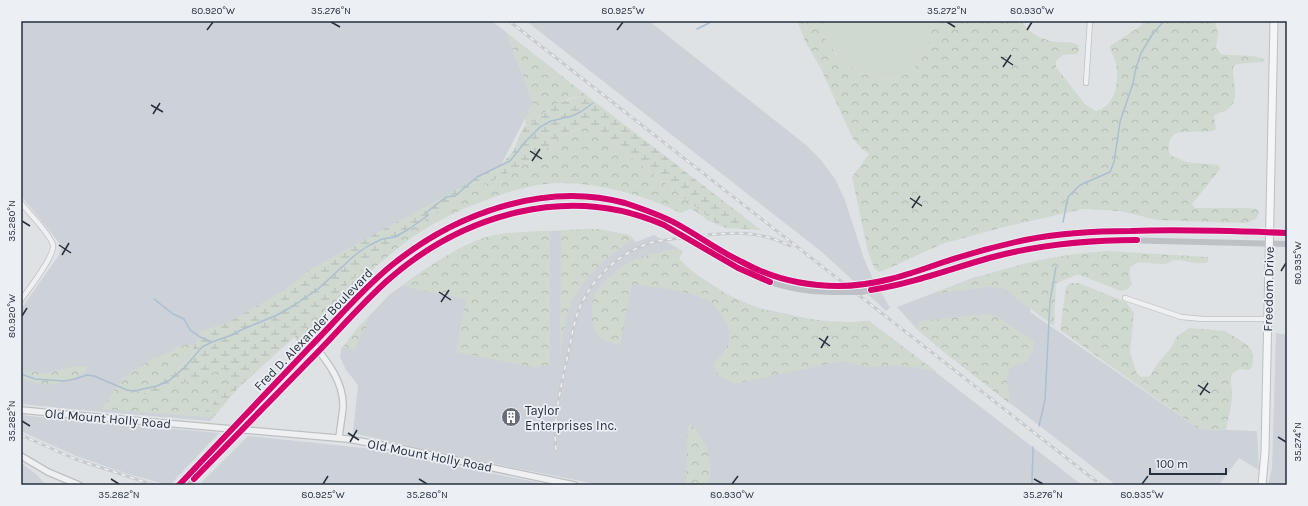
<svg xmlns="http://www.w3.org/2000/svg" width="1308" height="506" font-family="Karla,sans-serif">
	<defs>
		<pattern id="forest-crowns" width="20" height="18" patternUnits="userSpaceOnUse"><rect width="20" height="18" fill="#d0d9d0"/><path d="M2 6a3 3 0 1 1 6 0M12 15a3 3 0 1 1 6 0" fill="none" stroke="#b2bbb4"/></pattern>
		<pattern id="wetland-marsh" width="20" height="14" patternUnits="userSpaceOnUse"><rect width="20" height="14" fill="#d0d9d0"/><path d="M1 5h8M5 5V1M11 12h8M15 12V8" fill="none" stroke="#b2bbb4"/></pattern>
	</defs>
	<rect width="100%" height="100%" fill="#dfe2e5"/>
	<path fill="#cdd1d8" d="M21 21H492L506 32 533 103 501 165 496 179 457 199 339 292 295 336 237 389 210 421 91 411 21 404V309L59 255 62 246 21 196Z
		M526 21H649L806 145 821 160 835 179 845 200 863 256 872 277 890 308 886 311 822 252Z
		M597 229 629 235 636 242 654 235 683 251 679 259 692 272 730 296 758 308 814 320 840 323 869 321 1082 485H601L436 452 353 433 358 385 346 370 340 357 341 349 357 329 389 295 422 271 478 240 498 235 525 232Z
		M1064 256 1109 261 1033 293 1030 312 1199 429 1257 431 1259 470 1239 458 1219 485H1116L939 348 916 328 897 307 973 278 1024 264Z
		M1276 333 1287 335V485H1268L1272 468Z
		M21 415 59 419 219 433 170 485H168L128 474 76 456 25 433 21 431Z
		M248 436 364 448 551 485H199Z
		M21 463 36 474 46 485H21Z"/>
	<path fill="#d0d9d0" d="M828 21H932C930 37 926 57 913 69 894 88 858 76 840 59 836 55 834 51 831 47 828 42 824 39 822 34L823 29Z"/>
	<path fill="url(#forest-crowns)" d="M797 21H828L823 29 822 34C824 39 828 42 831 47 834 51 836 56 840 59 858 76 894 88 913 69 926 57 930 37 932 21H1021C1029 33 1042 40 1056 42 1064 43 1071 41 1078 45L1079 51 1077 54 1063 55 1056 61V67L1085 104 1096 111C1117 106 1120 77 1115 60 1113 54 1110 52 1110 46L1139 27 1145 21H1215L1218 33 1216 48 1221 54C1235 57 1252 53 1265 60L1263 62 1236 64 1233 67C1232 81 1241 99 1228 109 1224 112 1219 112 1214 116L1216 129 1213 131C1205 132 1184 131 1177 133 1168 137 1167 148 1170 155L1186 162 1219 165 1220 169 1192 204 1195 208H1247L1257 209 1259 213 1256 219 1246 223 1157 220 1120 211 1083 209 1000 228 942 244 885 270 879 272 874 268 868 252 852 177 869 154 862 149 853 139 820 67 806 43Z
		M506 32 590 98C567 92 547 111 530 124L526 125 525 118 533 103Z
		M587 124 597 130 715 222 725 228 709 221 695 211 690 209 681 213C643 195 604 184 562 183 541 183 522 188 503 194 466 206 429 223 398 248 362 277 330 310 297 343L295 336 339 292 404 233 457 199 527 163 560 137Z
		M597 229 629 235 633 239C606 257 581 278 569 309 563 325 562 343 560 360L561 230Z
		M550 231V366L533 367 456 352 466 299 401 286C425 269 450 251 478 240 500 231 527 232 550 231Z
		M679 249 683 251 679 259C700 280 729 297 757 308 765 311 775 312 784 314 813 320 840 324 869 321L937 372 915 367 890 366 866 367 842 361 734 384 719 376 713 366C717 357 727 351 729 340 730 331 727 321 721 314 717 309 713 304 708 301 691 290 653 287 632 284L620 345C599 341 591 334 592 312 592 306 592 300 595 294 600 285 615 272 623 266 635 257 664 250 679 249Z
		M1109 251 1208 257V262C1196 266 1185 259 1174 260 1171 261 1168 264 1165 264 1150 265 1121 253 1132 284L1128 289 1121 291 1077 274 1056 283 1054 326 1002 288 988 287 931 294C974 278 1017 263 1063 256 1078 253 1094 252 1109 251Z
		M1070 283H1079L1126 302 1134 313 1130 352 1137 374 1142 377 1150 376 1157 364 1170 349 1177 336 1190 328 1225 331 1235 337 1246 344 1252 351 1253 359 1252 367 1249 370 1240 369 1232 373C1229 381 1233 389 1232 398 1231 409 1228 419 1226 430L1199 429 1060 330 1066 287Z
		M987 314 999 318 1034 341 1033 350 1027 362 1017 364 1009 369 1007 380 1010 404 939 348 916 328 917 323 921 321Z
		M368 318 366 328 362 330 355 351 343 347 356 329Z
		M184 345H195C184 365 161 378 141 387L162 392 176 385 189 381 200 379 216 370 224 369 229 372 228 382 213 404 205 412 203 417 102 409 122 379 151 359 172 351 177 347Z
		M83 365 87 368 85 373 60 383 49 385 35 383 24 379 21 377V373L25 371 46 373Z
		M690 423C706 438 715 464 708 485H686L688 426Z"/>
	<path fill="url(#wetland-marsh)" d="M582 96 590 98 761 230 725 228 715 222 597 130 587 124 560 137 527 163 457 199 404 233 339 292 295 336 237 389 213 418 203 417 205 412 213 404 228 382 229 372 224 369C215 370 210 375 201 379 197 381 191 380 186 382 174 386 150 401 139 391L141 387C161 378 188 364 196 342 198 340 198 336 199 333L210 328 227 323 283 291 309 270 501 165 514 150 520 134 526 125 530 124 557 103Z"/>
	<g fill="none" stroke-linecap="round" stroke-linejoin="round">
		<path stroke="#acbed1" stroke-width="1.5" d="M697 29 709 23
			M1063 222 1068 197 1080 185 1110 172 1114 162 1120 122 1133 83 1136 68 1141 53 1152 35 1164 21
			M154 299 173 314 184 319 190 330 200 337 212 342
			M21 374 35 379 64 381 75 379 87 375 94 376 127 390 134 391 157 386 170 380 185 367 202 347 212 342 232 335 241 330 277 315 293 306 318 289 355 255 368 246 382 239 395 237 409 229 427 216V212L446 197 455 196 477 177 510 161 525 142 540 127 551 121 572 116 582 111 593 103
			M1039 426 1045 400 1050 301 1056 267
			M1032 485C1032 472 1033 460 1033 447"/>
		<defs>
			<path id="minor" d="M1086 83 1090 21
				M21 203C28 212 51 235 53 245 55 256 28 290 21 300
				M1125 298 1181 317 1203 319H1268"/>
			<path id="tertiary" d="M313 344C328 362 344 383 343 407 342 418 340 428 339 438
				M21 410 95 417 348 439 393 447 574 485
				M21 456 48 472 79 485"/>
			<path id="primary" d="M1262 485 1265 452 1274 21"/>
		</defs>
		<use href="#minor" stroke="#bdc0c3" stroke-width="6"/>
		<use href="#tertiary" stroke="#bdc0c3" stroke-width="8"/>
		<use href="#primary" stroke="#bbbfc3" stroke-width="9"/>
		<use href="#minor" stroke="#eff0f2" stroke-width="4.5"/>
		<use href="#tertiary" stroke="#eff0f2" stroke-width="5.5"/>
		<path stroke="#bdc0c5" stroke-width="6" d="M703 247C717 256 731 265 746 272 774 286 807 293 839 292
			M715 247C752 269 786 283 830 286
			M893 279 1004 245 1028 240 1069 233 1161 230 1287 233
			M896 285 989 258 1030 249 1071 243 1119 240 1287 244
			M241 420C270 390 298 360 327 330 348 308 368 285 391 266 473 198 585 172 681 226
			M250 421C273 398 296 375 318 352 341 328 363 303 388 280 439 235 514 201 584 206 613 208 642 214 668 227"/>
		<use href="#primary" stroke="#f3f5f6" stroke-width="7"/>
		<defs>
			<path id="rail" d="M509 21 1101 485
				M21 435 75 459 154 485
				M556 450C553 420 560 392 566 363 570 347 572 331 577 315 588 282 616 254 650 243 665 239 682 238 698 236 730 232 760 230 790 246"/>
		</defs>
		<use href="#rail" stroke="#c8cacd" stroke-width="3"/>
		<use href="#rail" stroke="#ecf0f5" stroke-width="1.5" stroke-dasharray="4.5" stroke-linecap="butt"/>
		<path stroke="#bdc0c5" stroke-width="6" d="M681 226 715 247
			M668 227 703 247
			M830 286 863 285 893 279
			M839 292H861L896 285
			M179 485 241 420
			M189 485 250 421"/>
		<defs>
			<path id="cycleway" d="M871 290C911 284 950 269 989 258 1037 245 1087 240 1137 240
				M194 479C232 440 270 401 308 362 335 335 360 305 388 280 463 214 569 183 664 225L738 268 770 282
				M179 485C222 440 265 394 308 349 336 321 361 290 392 265 455 214 544 181 625 203 643 209 661 215 677 224 699 236 719 251 742 262 771 278 805 286 838 286 875 286 907 275 941 263 968 254 997 246 1025 240 1060 233 1095 231 1131 231 1183 229 1235 231 1287 233"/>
		</defs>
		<use href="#cycleway" stroke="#ecf0f5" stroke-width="8"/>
		<use href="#cycleway" stroke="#d6006c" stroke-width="6"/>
	</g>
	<path fill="none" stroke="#262f3e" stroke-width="1.5" d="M331 22 340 27M947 22 955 27M207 30 213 22M617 30 623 22M1027 30 1032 22M1001 57 1013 65M1003 67 1011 55M151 105 163 112M153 114 160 103M530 151 542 159M532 161 540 149M910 198 922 206M912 208 920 196M22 221 30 226M59 245 71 253M62 255 69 243M1281 271 1286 263M439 292 451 300M441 302 449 290M22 316 27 308M819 338 830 346M821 348 828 336M1198 385 1210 393M1200 395 1208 383M22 421 30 426M348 433 359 440M1278 437 1286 442M350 442 357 430M111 479 119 484M419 479 427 484M1034 479 1043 484M323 484 328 476M732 484 738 476M1142 484 1148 476"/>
	<defs>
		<symbol id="building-disc" viewBox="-11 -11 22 22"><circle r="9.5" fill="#676e78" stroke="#ecf0f5"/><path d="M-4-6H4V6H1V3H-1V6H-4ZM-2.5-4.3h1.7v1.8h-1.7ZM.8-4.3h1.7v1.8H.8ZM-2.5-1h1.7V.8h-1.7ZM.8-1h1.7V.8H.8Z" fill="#fff"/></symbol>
	</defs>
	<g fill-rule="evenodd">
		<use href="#building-disc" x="500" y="406" width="22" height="22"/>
	</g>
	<g text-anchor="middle" stroke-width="3.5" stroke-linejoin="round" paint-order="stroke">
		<g font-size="13" fill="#262f3e" stroke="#ecf0f5">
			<text transform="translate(1268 289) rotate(-89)" y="5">Freedom Drive</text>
			<text transform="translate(313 329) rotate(-46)" y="5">Fred D. Alexander Boulevard</text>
			<text transform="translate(108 418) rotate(5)" y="5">Old Mount Holly Road</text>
			<text transform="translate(430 455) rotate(11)" y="5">Old Mount Holly Road</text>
		</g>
		<g font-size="13" fill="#262f3e" stroke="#ecf0f5" text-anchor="start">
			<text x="525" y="415">Taylor<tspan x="525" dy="15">Enterprises Inc.</tspan></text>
		</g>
	</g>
	<rect width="1308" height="506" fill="none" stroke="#ecf0f5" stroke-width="44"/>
	<path d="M1150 468v6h76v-6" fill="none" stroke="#262f3e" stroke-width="2"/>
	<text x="1156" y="468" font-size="12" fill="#262f3e" stroke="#ecf0f5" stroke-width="3" paint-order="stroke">100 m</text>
	<rect x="22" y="22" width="1264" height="462" fill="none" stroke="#262f3e" stroke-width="1.5"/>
	<g font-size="10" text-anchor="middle" fill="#262f3e">
		<text x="213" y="14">80.920°W</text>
		<text x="331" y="14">35.276°N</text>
		<text x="623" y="14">80.925°W</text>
		<text x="947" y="14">35.272°N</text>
		<text x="1032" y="14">80.930°W</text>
		<text transform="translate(11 221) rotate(-90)" y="4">35.280°N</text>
		<text transform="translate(1297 263) rotate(-90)" y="4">80.935°W</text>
		<text transform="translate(11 316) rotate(-90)" y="4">80.920°W</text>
		<text transform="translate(11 421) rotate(-90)" y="4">35.282°N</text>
		<text transform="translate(1297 442) rotate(-90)" y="4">35.274°N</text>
		<text x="119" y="498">35.282°N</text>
		<text x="323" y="498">80.925°W</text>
		<text x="427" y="498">35.280°N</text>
		<text x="732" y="498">80.930°W</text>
		<text x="1043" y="498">35.276°N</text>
		<text x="1142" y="498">80.935°W</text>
	</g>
</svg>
